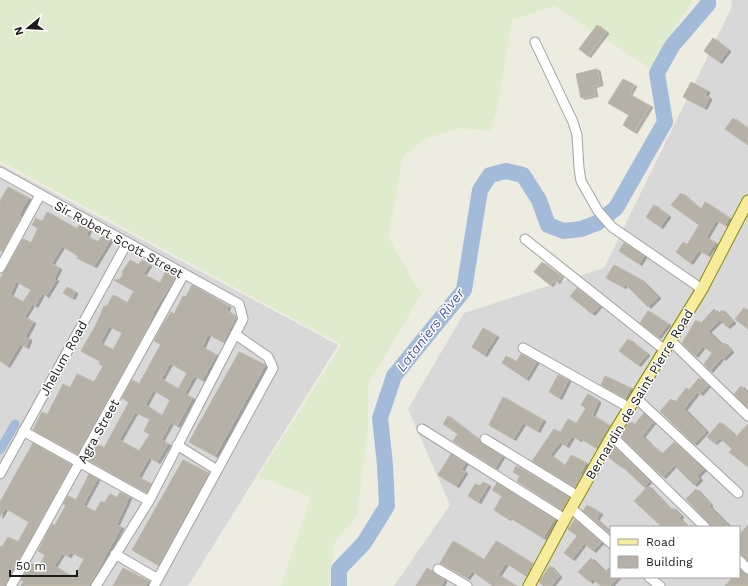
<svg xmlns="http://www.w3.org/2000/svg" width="748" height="586" font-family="'Work Sans',sans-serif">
	<defs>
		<filter id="shadow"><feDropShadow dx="3" dy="1.5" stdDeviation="0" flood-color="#0004"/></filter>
	</defs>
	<rect width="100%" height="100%" fill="#ecece1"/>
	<path fill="#d9d8d8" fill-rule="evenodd" d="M732 0H748V586H394L450 505 408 409 464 313 604 268 731 9ZM611 527H739V577H611Z
		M0 164 338 345 188 586H0Z"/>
	<path fill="#dfebcd" d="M0 0H693L650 68 555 6 512 20 497 110 490 131 461 128 427 138 403 156 388 237 421 294 368 385V426L357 515 334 543 329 586H281L311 497 258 476 342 345 0 161Z"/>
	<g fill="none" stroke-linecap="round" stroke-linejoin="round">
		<path stroke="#a3bbd8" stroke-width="9" d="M0 450 15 424"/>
		<path stroke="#a3bbd8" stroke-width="16" d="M339 586V569L364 543 387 506 385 465 380 418 394 376 464 290 480 190 490 175 506 171 523 175 539 200 548 225 564 231 581 229 597 223 616 208 665 122 657 73 672 46 708 4V0"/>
	</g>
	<path fill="#b5b1a7" stroke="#bdb7a4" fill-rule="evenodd" filter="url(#shadow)" d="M597 25 606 32 588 56 579 49Z
		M713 38 728 50 719 62 704 51Z
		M597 69 600 84 593 86 595 95 581 98 576 74Z
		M623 79 634 85 629 94 650 106 634 132 623 125 629 115 608 103Z
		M691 82 707 91 705 95 709 98 704 108 683 97Z
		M733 118 748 129V145L725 129Z
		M8 187 28 198 19 215 21 217 2 252 0 250V201Z
		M681 193 701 210 705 202 729 218 725 225 716 220 706 237 715 243 707 255 699 250 690 263 676 252 683 242 687 245 699 225 671 205Z
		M654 205 668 216 660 227 646 217Z
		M47 212 77 229 79 225 89 229 86 236 98 242 102 235 110 240 94 266 77 258 78 256 62 246 51 264 59 268 54 278 56 280 46 296 42 293 35 306 32 304 24 317 33 322 25 337 29 339 26 347 20 344 7 366 0 361V279L23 239 31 243 38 228 32 225 36 218 42 222ZM16 281 31 290 23 302 10 295Z
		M624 243 644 256 639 264 619 251Z
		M130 260 138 265 142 260 149 265 143 274 160 283 166 271 176 276 156 308 144 334 77 454 33 430 42 412 47 415 63 384 70 388 77 374 94 382 103 366 99 364 100 361 81 351 97 323 104 306H107L113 295 127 303 134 291 114 280 120 279 123 274 122 272ZM109 326 122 333 113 350 100 343Z
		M542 262 561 276 557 282 554 280 550 285 534 272Z
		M614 265 641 280 658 297 648 307 625 284 623 287 606 278Z
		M192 285 228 306 226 310 236 317 223 342 208 334 202 347 216 355 202 380 194 376 184 394 192 398 177 426 171 422 161 440 168 444 157 462 149 457 138 477 151 484 147 493 88 460 97 444 104 448 129 402 122 398 132 380 139 384 161 344 154 341 164 323 171 312 174 314 183 296 186 297ZM170 363 187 373 178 389 161 379ZM153 390 170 400 162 416 145 405ZM135 412 150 419 144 431 150 434 139 451 119 440Z
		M67 287 75 292 72 298 63 293Z
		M577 288 599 306 592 314 570 296Z
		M744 308 748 311V329L735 319Z
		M714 309 718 314 722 310 733 322 727 327 720 320 708 331 722 345 724 343 731 351 723 359 722 357 710 371 704 364 712 353 703 346 695 356 682 343 696 320 700 324Z
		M648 311 668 324 658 337 640 323Z
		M483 328 496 336 484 355 472 347Z
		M628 339 647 354 638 365 619 351Z
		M239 352 265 365 215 456 189 442Z
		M521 354 536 362 526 379 502 363 506 356 516 362Z
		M558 375 568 380 559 398 549 392Z
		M605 376 630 388 625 398 601 385Z
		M699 378 708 385 700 394 697 392 684 409 706 431 694 444 660 411 671 399 675 403 686 388 689 390Z
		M741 386 748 393V408L734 394Z
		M588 394 598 401 592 415 610 426 605 435 596 448 580 438 579 440 572 436 566 446 560 442 550 455 565 466 571 455 586 463 580 473 582 475 575 487 532 461 554 429 560 433 568 419 576 424 586 408 581 405Z
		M503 397 543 420 537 431 523 423 513 439 489 425Z
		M644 413 653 422 642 436 652 446 662 454 674 442 704 469 697 476 700 479 694 485 674 465 663 477 620 436 629 421 634 425Z
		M448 416 479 440 482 444 502 456 495 468 453 441 458 434 443 424Z
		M720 422 736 437 748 424V467L729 452 732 449 720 438 714 443 707 437Z
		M33 443 71 465 8 580 4 586H0V546L2 547 8 537 18 542 29 522 5 508 0 517V502Z
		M614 446 649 481 644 487 622 466 621 467 608 457Z
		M451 454 465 463 461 470 465 472 456 486 438 475Z
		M183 460 208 473 158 565 132 550Z
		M516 466 569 497 562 510 517 481 520 476 513 472Z
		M89 474 97 479 83 505 95 512 101 501 104 503 110 494 117 498 120 492 129 497 116 525 121 527 90 584 89 586H21L23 581 21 580 31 563 39 567 45 555 38 551 52 524 55 525 66 505 63 504 68 496 76 500ZM71 552 84 559 74 578 54 566 62 553 68 556Z
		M483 482 488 485 478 502 468 496 475 484 480 486Z
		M497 483 554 519 543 538 509 517 508 519 494 510 502 496 492 490Z
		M648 486 671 510 673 508 681 516 679 518 687 527H662L634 501Z
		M696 489 710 504 709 506 730 527H711L709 523 686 499Z
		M587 505 600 513 596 519 610 532 609 533 583 511Z
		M575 519 601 542 593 551 584 543 572 559 564 553 577 536 568 529Z
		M748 525V561L739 553V535Z
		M453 541 484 560 496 541 533 564 526 576 506 563 498 575 516 586H493L472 571 467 578 440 563Z
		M591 558 605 572 611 566V577H618L610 586H601L593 579 590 582 578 572Z
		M550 566 559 576 551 586H544L539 582Z
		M123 568 148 581 146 586H113Z
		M427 568 444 580 441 586H416Z
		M739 568 748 575V586H725L733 577H739Z"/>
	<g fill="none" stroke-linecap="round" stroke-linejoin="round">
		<defs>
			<path id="minor" d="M535 42 573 122 577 135 579 168 581 181 598 211 612 227 702 289
				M0 172 239 304 243 319 149 501 96 586
				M525 239 666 351
				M0 268 40 195
				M671 341 748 416
				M523 348 630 408
				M636 398 738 493
				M422 429 565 519
				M23 431 149 501
				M612 436 705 527
				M485 439 578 496
				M177 445 217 470
				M0 474 127 243
				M571 508 611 543
				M115 554 158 579
				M739 560 748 569
				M438 569 467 586
				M649 577 660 586
				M11 586 184 274
				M154 586 273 368 268 357 235 334"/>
			<path id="major" d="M529 586 565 519 612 436 702 289 748 201"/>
		</defs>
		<use href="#minor" stroke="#a2a2a2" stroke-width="11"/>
		<use href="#major" stroke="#8a8908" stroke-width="13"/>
		<use href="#minor" stroke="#fff" stroke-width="9"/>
		<use href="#major" stroke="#f6ec9c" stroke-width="11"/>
	</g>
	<g text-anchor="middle" stroke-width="3" stroke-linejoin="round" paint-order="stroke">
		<g font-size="13" fill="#1b1b1b" stroke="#fff">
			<text transform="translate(119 239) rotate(29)" y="5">Sir Robert Scott Street</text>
			<text transform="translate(63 358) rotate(-61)" y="5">Jhelum Road</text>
			<text transform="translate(639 394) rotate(-59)" y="5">Bernardin de Saint Pierre Road</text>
			<text transform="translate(98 431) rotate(-61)" y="5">Agra Street</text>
		</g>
		<g font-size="14" font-style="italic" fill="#4e5da4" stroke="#fff">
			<text transform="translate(430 330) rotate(-52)" y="5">Lataniers River</text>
		</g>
	</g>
	<rect x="610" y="526" width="130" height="52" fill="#ffffff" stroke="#a4a4a4"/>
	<rect x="618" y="539" width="20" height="6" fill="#f6ec9c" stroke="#a4a4a4"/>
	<text x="646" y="546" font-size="12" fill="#1b1b1b">Road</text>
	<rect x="618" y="556" width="20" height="12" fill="#b5b1a7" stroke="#a4a4a4"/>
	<text x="646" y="566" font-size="12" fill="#1b1b1b">Building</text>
	<g transform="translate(28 28) rotate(252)" stroke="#ffffff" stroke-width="3" paint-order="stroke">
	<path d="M0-3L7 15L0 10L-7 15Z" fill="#1b1b1b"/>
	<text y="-6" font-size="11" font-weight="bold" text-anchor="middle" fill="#1b1b1b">N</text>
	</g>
	<path d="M10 570v6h67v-6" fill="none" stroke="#1b1b1b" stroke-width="2"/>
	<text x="16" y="570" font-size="12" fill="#1b1b1b" stroke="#ffffff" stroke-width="3" paint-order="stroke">50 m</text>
</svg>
